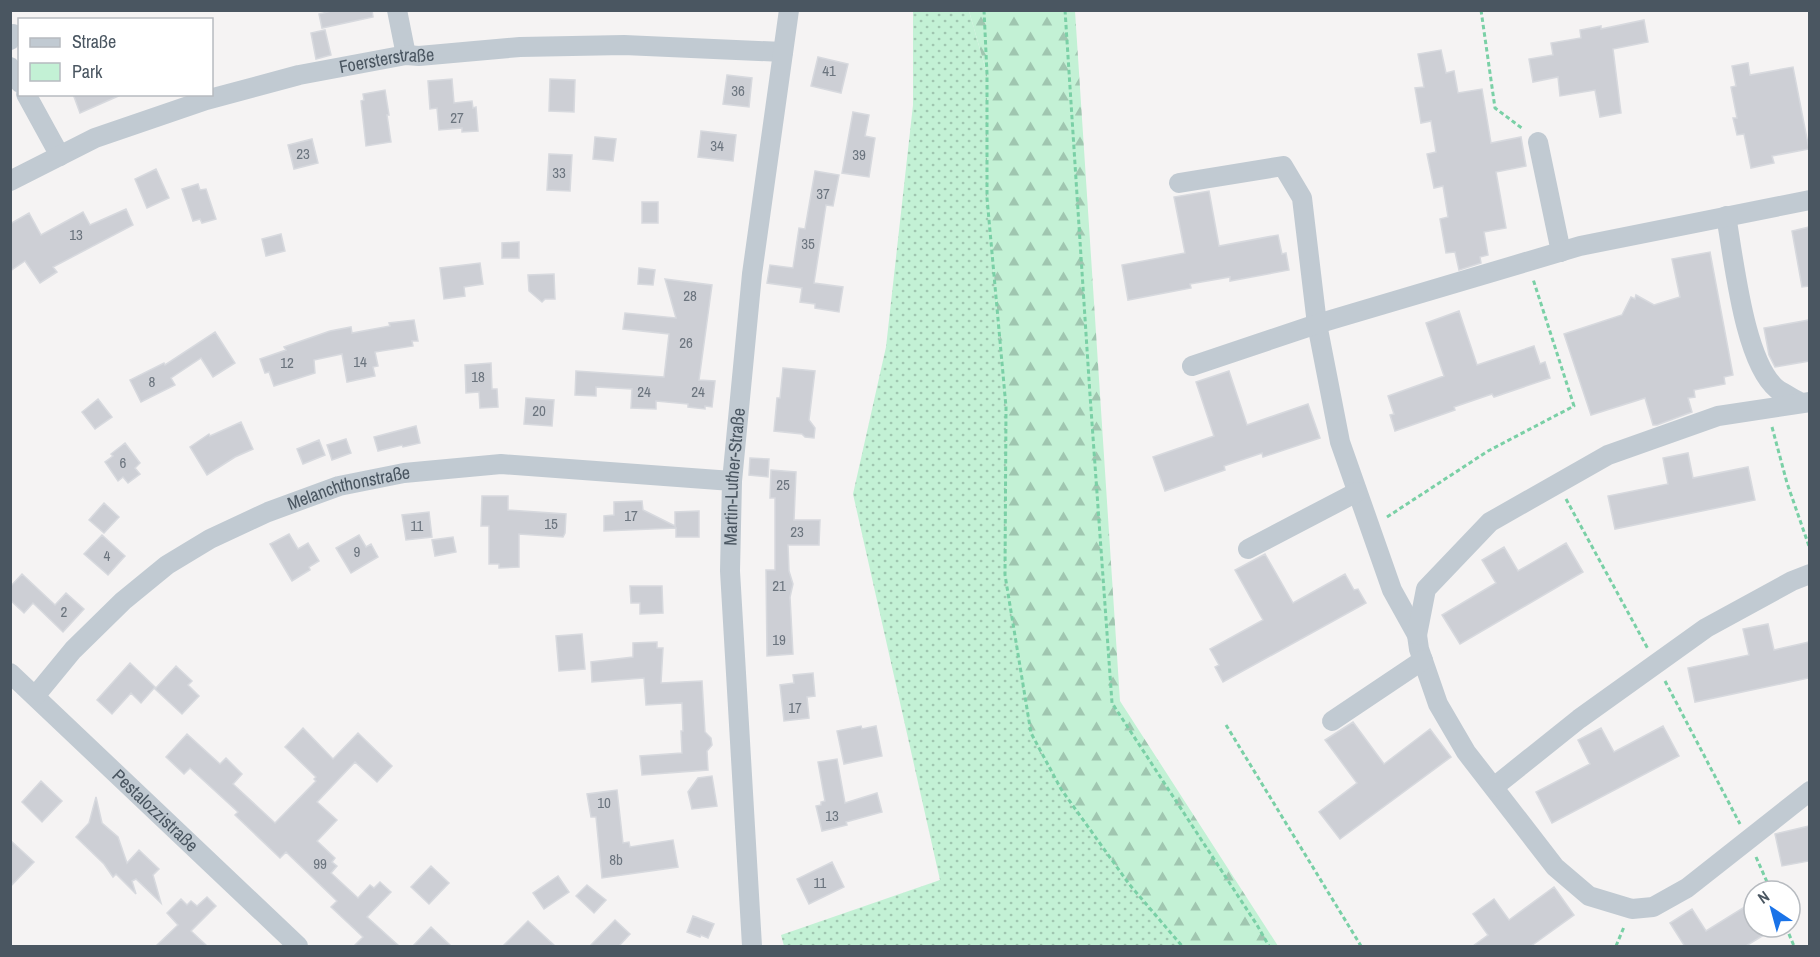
<svg xmlns="http://www.w3.org/2000/svg" width="1820" height="957" font-family="'Archivo Narrow',sans-serif">
	<defs>
		<pattern id="green-dots" width="8" height="8" patternUnits="userSpaceOnUse" patternTransform="scale(1.5)"><rect width="8" height="8" fill="#c3f1d5"/><path d="M2 2h.1M6 6h.1" fill="none" stroke="#a0c6b0" stroke-width="1.8" stroke-linecap="round"/></pattern>
		<pattern id="forest-firs" width="22" height="20" patternUnits="userSpaceOnUse" patternTransform="scale(1.5)"><rect width="22" height="20" fill="#c3f1d5"/><path d="M5 1l3.5 6h-7zM16 11l3.5 6h-7z" fill="#a0c6b0"/></pattern>
	</defs>
	<rect width="100%" height="100%" fill="#f5f3f3"/>
	<path fill="url(#green-dots)" d="M913 11H969L987 74V198L1006 407 1031 733 1061 789 1129 884 1182 946H784L781 935 940 880 853 494 886 347 913 105Z"/>
	<path fill="url(#forest-firs)" d="M969 11H1075L1120 701 1278 946H1182L1129 884 1061 789 1031 733 1005 575 1006 407 987 198V74Z"/>
	<path fill="#cdcfd5" stroke="#d7d9de" stroke-width="1.5" d="M336 10H372L373 17 322 28 319 14Z
		M1644 20 1648 42 1613 49 1621 113 1600 117 1595 90 1560 96 1558 77 1533 82 1529 59 1553 55 1551 43 1581 38 1580 30 1601 26V29Z
		M325 30 331 55 316 59 311 33Z
		M1441 50 1446 73 1454 71 1458 93 1482 89 1491 143 1521 137 1526 166 1496 172 1506 228 1484 232 1488 255 1480 257 1481 263 1459 270 1455 252 1446 253 1440 219 1448 217 1443 186 1434 188 1427 154 1436 152 1431 121 1421 123 1415 88 1424 87 1418 54Z
		M818 57 848 64 841 93 811 86Z
		M1748 63 1750 75 1793 67 1809 149 1772 156 1774 163 1751 168 1744 134 1737 135 1733 118H1737L1731 87 1736 86 1732 66Z
		M727 75 752 78 749 107 723 104Z
		M452 79 454 103 472 101 473 108 476 107 478 131 462 132V128L439 130 437 108 430 109 428 81Z
		M550 79 575 80 574 112 549 111Z
		M385 90 389 115H387L391 142 366 146 361 101 364 100 363 94Z
		M73 94H123L80 113Z
		M853 112 869 115 865 136 875 138 869 177 842 173Z
		M701 131 736 135 733 161 698 157Z
		M595 137 616 139 613 161 593 159Z
		M312 139 318 163 294 169 288 145Z
		M549 154 572 155 570 191 547 190Z
		M156 169 169 198 147 208 135 179Z
		M815 171 839 175 833 206 826 205 814 283 843 287 839 312 815 308V304L800 302 802 288 767 283 770 265 793 268 799 228 805 229Z
		M198 184 200 190 206 189 216 219 202 223 200 219 193 221 182 189Z
		M1209 191 1219 246 1278 235 1282 254 1286 253 1289 270 1230 281V277L1190 284 1191 288 1128 300 1122 265 1185 253 1174 197Z
		M642 202H658V223H642Z
		M126 209 133 225 53 267 57 272 40 283 25 261 10 271V224L29 213 41 235 83 212 90 225Z
		M1809 227V286L1802 287 1792 231Z
		M281 234 285 251 266 256 262 239Z
		M519 242V258H502V243Z
		M1710 252 1733 375 1724 377 1725 384 1694 390 1695 397 1688 398 1692 412 1657 425H1653L1645 398 1591 415 1564 334 1622 315 1631 297 1635 299 1636 295 1654 305 1680 297 1672 259Z
		M480 263 483 284 464 287 465 296 444 299 440 268Z
		M639 268 655 270 653 285 638 284Z
		M554 274 555 299H545L542 302 529 291 528 275Z
		M665 279 712 285 699 380 715 381 712 407 705 406V409L688 407V404L656 401V409L631 408 632 389 596 387V396L575 395 576 371 664 377 669 334 623 329 625 313 676 318Z
		M1459 311 1477 365 1534 346 1540 364 1545 362 1550 378 1494 397 1492 394 1454 407 1455 410 1395 431 1390 415 1394 414 1388 396 1444 376 1426 323Z
		M414 320 418 341H412L413 346 375 352 378 366 373 367 375 376 347 382 342 354 314 360 315 373 274 386 269 372 265 373 260 359 286 350 284 347 330 331 351 327 352 333 390 326 389 323Z
		M1809 320V361L1775 367 1769 355 1764 328Z
		M215 332 235 363 213 377 201 358 171 378 175 385 141 402 130 380 164 363 165 365Z
		M491 363 492 389H497L498 407 480 408 479 392 466 393 465 365Z
		M783 368 815 371 809 420 815 428 814 438 805 437 802 434 774 431 777 398H780Z
		M1229 371 1247 425 1308 404 1320 438 1263 457 1262 453 1224 466 1225 470 1165 491 1153 457 1214 436 1196 382Z
		M526 398 554 400 552 426 524 424Z
		M98 399 112 417 95 429 82 412Z
		M241 422 253 449 235 457 207 475 190 447 209 434 210 436Z
		M416 426 420 443 403 447 402 445 378 451 374 437Z
		M346 439 351 453 332 460 327 445Z
		M319 440 325 455 303 464 297 449Z
		M125 443 140 463 135 468 140 474 128 483 123 477 118 481 105 462 113 456 111 454Z
		M1688 453 1693 478 1748 467 1755 500 1615 529 1608 496 1668 484 1663 458Z
		M750 458 769 459 768 477 749 475Z
		M771 470 796 472 794 520H820L819 545H788L789 571 793 584 790 597 793 654 767 656 766 570H775V498H770Z
		M482 496H508V510L566 514 565 533 563 537 519 534V567L499 568V564H489V526H481Z
		M642 501 643 510 675 526V512L699 511V537H676V528L604 531V516L614 515V502Z
		M104 503 119 517 104 533 89 520Z
		M429 512 432 537 406 540 402 515Z
		M289 534 298 549 308 543 319 561 309 567 310 570 292 581 270 544Z
		M102 535 125 556 108 575 84 554Z
		M359 535 366 547 371 544 378 557 351 573 336 548Z
		M453 537 456 552 435 556 432 540Z
		M1566 543 1583 572 1460 644 1442 615 1496 583 1482 560 1504 547 1518 571Z
		M1265 554 1293 603 1345 574 1354 590 1358 589 1366 603 1223 682 1215 667 1219 665 1210 649 1263 620 1235 570Z
		M22 574 55 605 66 593 84 609 63 632 33 603 24 613 10 600V587Z
		M630 586H662L663 613 640 614V603H631Z
		M1768 624 1774 650 1809 642V678L1695 702 1688 668 1749 655 1743 629Z
		M582 634 585 669 559 671 556 636Z
		M657 642V648H663L661 683 702 681 705 732 711 738 712 745 707 751 708 770 642 775 640 756 682 753 681 731H683L682 703 646 705 644 678 592 682 591 662 633 657V643Z
		M130 663 155 687 141 703 131 693 112 714 97 700Z
		M176 666 192 681 188 685 199 696 182 714 155 689Z
		M813 673 815 696 807 697 809 718 784 721 780 685 794 683 793 675Z
		M1353 722 1384 764 1430 729 1451 757 1340 839 1319 812 1357 783 1325 740Z
		M861 726 862 729 876 726 882 756 844 764 837 731Z
		M1663 726 1679 756 1552 823 1536 792 1590 764 1578 740 1601 728 1614 752Z
		M303 728 333 759 358 733 392 766 377 782 355 762 317 802 337 820 317 841 335 858 332 862 337 866 331 873 358 898 370 885 374 888 380 882 391 892 367 917 399 946H354L363 937 331 907 337 901 286 852 280 858 235 815 238 812 190 768 184 774 166 757 187 734 220 764 226 758 242 774 233 784 275 823 316 781 314 779 316 777 285 747Z
		M837 759 845 803 877 793 882 812 846 822 847 825 822 831 816 806 821 805V802L825 801 818 762Z
		M712 776 717 806 692 809 688 792 698 778Z
		M41 781 62 801 42 822 22 802Z
		M617 790 623 843 629 842 630 847 673 840 678 867 602 878 596 817H591L587 794Z
		M96 797 102 823 118 837 127 863 139 850 159 869 153 875 161 903 136 879 132 881 136 894 116 874 113 877 104 864 76 837 89 823Z
		M1809 826V861L1782 866 1775 834Z
		M10 840 34 862 10 887Z
		M832 862 844 887 809 904 797 879Z
		M431 866 449 883 429 904 411 887Z
		M558 876 569 892 544 909 533 893Z
		M587 885 606 900 594 913 576 896Z
		M1554 887 1574 915 1531 946H1473L1488 935 1473 914 1494 899 1509 920Z
		M207 897 216 906 191 931 207 946H156L178 925 167 913 181 899 187 905 191 901 197 906Z
		M1754 901V927H1777L1746 946H1681L1684 945 1670 923 1692 909 1706 931Z
		M693 916 714 924 708 938 701 935 700 937 687 932Z
		M615 920 630 934 619 946H590Z
		M528 921 555 946H503Z
		M431 927 451 946H413Z"/>
	<g fill="none" stroke-linecap="round" stroke-linejoin="round">
		<path stroke="#7ad0a6" stroke-width="3" stroke-dasharray="4.5 3" stroke-linecap="butt" d="M984 10 987 74V198L1006 407 1005 575 1031 733 1061 789 1129 884 1182 946
			M1065 10 1090 395 1112 703 1257 925 1269 946
			M1481 10 1495 108 1523 129
			M1772 427 1787 483 1810 549
			M1566 499 1648 649
			M1387 517 1488 451 1574 406 1533 279
			M1665 681 1740 824
			M1226 725 1361 946
			M1756 857 1771 891
			M1786 927 1794 946
			M1616 946 1624 927"/>
		<g stroke="#c1cad2" stroke-width="20">
			<path d="M397 10 406 55"/>
			<path d="M10 40 13 34"/>
			<path d="M10 67 20 83"/>
			<path d="M26 94 60 156"/>
			<path d="M1538 142 1561 252"/>
			<path id="s1" d="M10 181 95 138 206 100 299 75 406 55 419 56 520 47 624 45 783 52"/>
			<path d="M1179 183 1283 166 1302 198 1317 324 1340 442 1392 590 1417 635 1419 649 1438 704 1466 752 1555 867 1589 896 1632 909 1653 907 1687 888 1810 791"/>
			<path d="M1726 216C1734 259 1744 362 1777 389 1784 394 1793 398 1801 403"/>
			<path d="M1192 366 1317 324 1580 246 1810 200"/>
			<path d="M1248 549 1357 492"/>
			<path d="M1417 635 1426 589 1490 522 1608 455 1718 416 1810 402"/>
			<path id="s2" d="M10 673 298 946"/>
			<path id="s3" d="M36 695 73 650 123 601 167 565 210 539 268 512 339 486 404 473 501 464 732 481"/>
			<path d="M1332 721 1423 660"/>
			<path d="M1494 787 1579 719 1706 628 1792 581 1810 574"/>
			<path id="s4" d="M752 946 730 571 732 481 752 274 789 10"/>
		</g>
	</g>
	<g text-anchor="middle" stroke-width="4.5" stroke-linejoin="round" paint-order="stroke">
		<g font-size="15" fill="#6b747e">
			<text x="829" y="76">41</text>
			<text x="738" y="96">36</text>
			<text x="457" y="123">27</text>
			<text x="717" y="151">34</text>
			<text x="303" y="159">23</text>
			<text x="859" y="160">39</text>
			<text x="559" y="178">33</text>
			<text x="823" y="199">37</text>
			<text x="76" y="240">13</text>
			<text x="808" y="249">35</text>
			<text x="690" y="301">28</text>
			<text x="686" y="348">26</text>
			<text x="360" y="367">14</text>
			<text x="287" y="368">12</text>
			<text x="478" y="382">18</text>
			<text x="152" y="387">8</text>
			<text x="644" y="397">24</text>
			<text x="698" y="397">24</text>
			<text x="539" y="416">20</text>
			<text x="123" y="468">6</text>
			<text x="783" y="490">25</text>
			<text x="631" y="521">17</text>
			<text x="551" y="529">15</text>
			<text x="417" y="531">11</text>
			<text x="797" y="537">23</text>
			<text x="357" y="557">9</text>
			<text x="107" y="561">4</text>
			<text x="779" y="591">21</text>
			<text x="64" y="617">2</text>
			<text x="779" y="645">19</text>
			<text x="795" y="713">17</text>
			<text x="604" y="808">10</text>
			<text x="832" y="821">13</text>
			<text x="616" y="865">8b</text>
			<text x="320" y="869">99</text>
			<text x="820" y="888">11</text>
		</g>
		<g font-size="18" fill="#4a5661" stroke="#fff">
			<text dy="6" stroke="none"><textPath href="#s1" startOffset="398">Foersterstraße</textPath></text>
			<text dy="6" stroke="none"><textPath href="#s4" startOffset="470">Martin-Luther-Straße</textPath></text>
			<text dy="6" stroke="none"><textPath href="#s3" startOffset="384">Melanchthonstraße</textPath></text>
			<text dy="6" stroke="none"><textPath href="#s2" startOffset="200">Pestalozzistraße</textPath></text>
		</g>
	</g>
	<rect width="1820" height="957" fill="none" stroke="#4a5661" stroke-width="24"/>
	<rect x="18" y="18" width="195" height="78" fill="#ffffff" stroke="#b7bbc0" stroke-width="1.5"/>
	<rect x="30" y="38" width="30" height="9" fill="#c1cad2" stroke="#b7bbc0" stroke-width="1.5"/>
	<text x="72" y="48" font-size="18" fill="#4a5661">Straße</text>
	<rect x="30" y="63" width="30" height="18" fill="#c3f1d5" stroke="#b7bbc0" stroke-width="1.5"/>
	<text x="72" y="78" font-size="18" fill="#4a5661">Park</text>
	<g transform="translate(1772 909) rotate(324)"><circle r="28" fill="#ffffff" stroke="#b7bbc0" stroke-width="1.5"/>
	<path d="M0-4.5L10 22L0 15L-10 22Z" fill="#1a73e8"/>
	<text y="-9" font-size="16" font-weight="bold" text-anchor="middle" fill="#4a5661">N</text>
	</g>
</svg>
